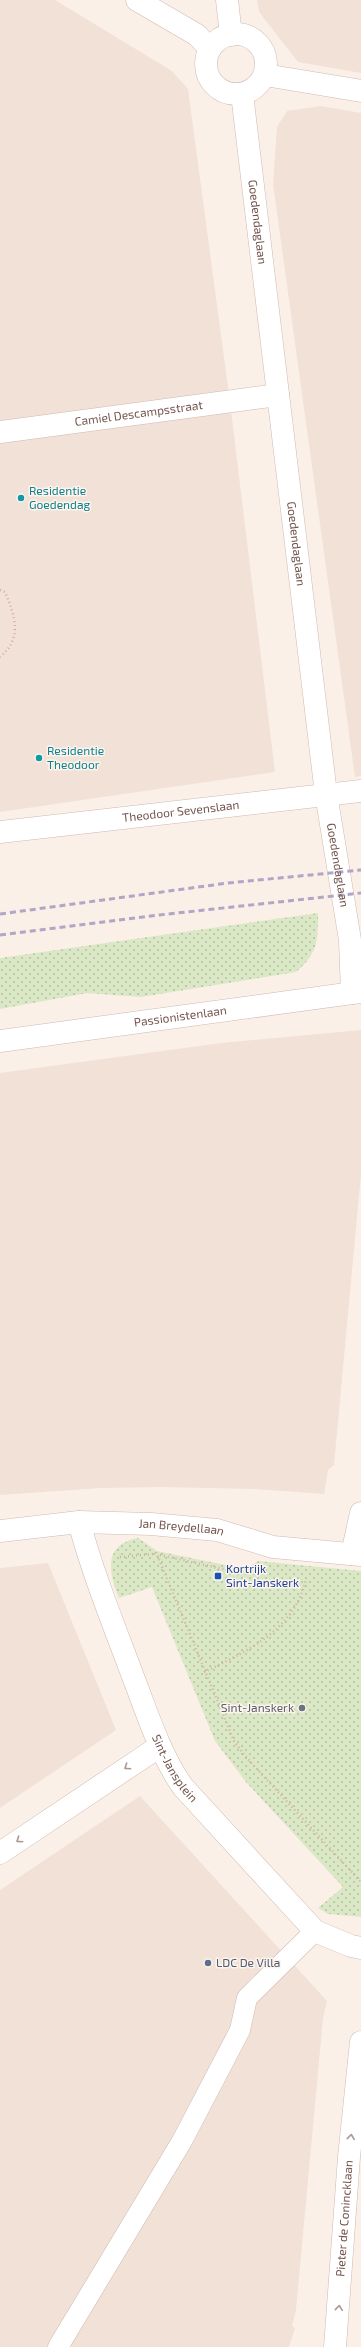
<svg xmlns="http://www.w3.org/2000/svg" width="361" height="2347" font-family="'Exo 2',sans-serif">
	<defs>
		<pattern id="green-dots" width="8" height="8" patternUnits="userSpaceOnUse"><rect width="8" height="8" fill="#dae8c6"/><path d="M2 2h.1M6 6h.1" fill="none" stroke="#b5bfa3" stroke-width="1.8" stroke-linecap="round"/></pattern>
	</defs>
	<rect width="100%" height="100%" fill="#fbf0e7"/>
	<path fill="#f2e1d6" d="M0 0H55L172 71 188 89 230 402 275 772 0 812Z
		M257 0H361V73L298 62 259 12Z
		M321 106 361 113V776L355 777 273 184 277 127 287 111Z
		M361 1030V1174L334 1465 328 1470 324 1494 255 1489 160 1487 101 1488 0 1495V1073L221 1043Z
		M48 1563 116 1730 0 1808V1568Z
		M140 1796 327 2001 323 2018 296 2310 292 2326 295 2328 289 2347H0V1890Z"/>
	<path fill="url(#green-dots)" d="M318 913C318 941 318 953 296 972L141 997 87 993 0 1009V958Z
		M138 1538 157 1551 245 1569 258 1561 361 1571V1917L328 1914 318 1908 343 1887 246 1782 215 1741 152 1587 119 1598C109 1573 102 1545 138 1538Z"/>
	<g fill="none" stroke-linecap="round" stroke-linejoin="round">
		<defs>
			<path id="service" d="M58 2347 182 2141 240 2030 247 1998 315 1931"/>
			<g id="minor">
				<path d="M137 0 197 35 210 49"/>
				<path d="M227 0 231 35"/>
				<circle cx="236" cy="64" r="30"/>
				<path d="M265 75 361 91"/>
				<path id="s1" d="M242 94 326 794 350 940 352 993"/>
				<path id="s2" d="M0 432 278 395"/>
				<path id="s3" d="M0 832 361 791"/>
				<path id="s4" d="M0 1041 361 992"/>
				<path id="s5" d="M79 1522C93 1574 113 1623 132 1674 147 1712 159 1753 183 1787L315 1931 351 1946 361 1948"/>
				<path id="s6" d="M0 1531 79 1522 151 1524 217 1530 273 1547 361 1555"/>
				<path d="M352 1554 361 1513"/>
				<path d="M0 1853 160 1746"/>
				<path id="s7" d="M335 2347 349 2157 361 2042"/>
			</g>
		</defs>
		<use href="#service" stroke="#ceb9b1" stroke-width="21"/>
		<use href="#minor" stroke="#ceb9b1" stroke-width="23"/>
		<path stroke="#d3aea4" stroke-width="2.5" stroke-dasharray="1 3" stroke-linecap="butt" d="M0 590 5 592C15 616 23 638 0 657
			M156 1552 234 1741 245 1756 361 1882
			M160 1555 245 1574 252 1570
			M120 1557 153 1554
			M204 1672C247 1651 295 1630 306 1579"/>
		<use href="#service" stroke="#fff" stroke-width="20"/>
		<use href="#minor" stroke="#fff" stroke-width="22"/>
		<path stroke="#b1a6c4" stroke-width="3" stroke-dasharray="6 4" stroke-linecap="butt" d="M0 914 228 883 361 870
			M0 935 159 915 361 893"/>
	</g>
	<defs><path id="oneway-chevron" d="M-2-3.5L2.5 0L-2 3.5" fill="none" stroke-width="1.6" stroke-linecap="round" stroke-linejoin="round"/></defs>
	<g stroke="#ab9894">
		<use href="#oneway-chevron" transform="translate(127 1767) rotate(146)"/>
		<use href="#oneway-chevron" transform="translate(19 1840) rotate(146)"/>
		<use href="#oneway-chevron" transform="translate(351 2137) rotate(-84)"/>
		<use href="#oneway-chevron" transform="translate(339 2308) rotate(-84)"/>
	</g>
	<g fill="#0f9aa8" stroke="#fef4ed" stroke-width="1.5">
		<circle cx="21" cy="498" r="4"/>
		<circle cx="39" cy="758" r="4"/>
	</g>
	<rect fill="#1a4fb4" stroke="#fef4ed" stroke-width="1.5" x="214" y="1572" width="8" height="8" rx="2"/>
	<circle fill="#6b7280" stroke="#fef4ed" stroke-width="1.5" cx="302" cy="1708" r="4"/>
	<circle fill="#5c6f8a" stroke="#fef4ed" stroke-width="1.5" cx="208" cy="1963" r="4"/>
	<g text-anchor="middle" stroke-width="3" stroke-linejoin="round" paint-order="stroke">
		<g font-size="12" fill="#73544d" stroke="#fef4ed">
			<text dy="4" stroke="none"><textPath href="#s1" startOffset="129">Goedendaglaan</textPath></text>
			<text dy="4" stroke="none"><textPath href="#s2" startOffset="140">Camiel Descampsstraat</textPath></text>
			<text dy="4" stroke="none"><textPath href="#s1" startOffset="453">Goedendaglaan</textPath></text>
			<text dy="4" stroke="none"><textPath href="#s3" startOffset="182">Theodoor Sevenslaan</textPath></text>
			<text dy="4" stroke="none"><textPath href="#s1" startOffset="777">Goedendaglaan</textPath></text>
			<text dy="4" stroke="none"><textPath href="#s4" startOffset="182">Passionistenlaan</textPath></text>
			<text dy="4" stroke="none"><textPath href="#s6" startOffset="182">Jan Breydellaan</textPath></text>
			<text dy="4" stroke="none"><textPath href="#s5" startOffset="265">Sint-Jansplein</textPath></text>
			<text dy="4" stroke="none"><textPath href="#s7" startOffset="129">Pieter de Conincklaan</textPath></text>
		</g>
		<g font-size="12" fill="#0d838f" stroke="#fef4ed" text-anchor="start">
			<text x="29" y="495">Residentie<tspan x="29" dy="14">Goedendag</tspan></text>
			<text x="47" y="755">Residentie<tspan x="47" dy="14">Theodoor</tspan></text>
		</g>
		<g font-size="12" fill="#164399" stroke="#fef4ed" text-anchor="start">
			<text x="226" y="1573">Kortrijk<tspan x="226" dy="14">Sint-Janskerk</tspan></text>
		</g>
		<g font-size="12" fill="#5b616d" stroke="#fef4ed" text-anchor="end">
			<text x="294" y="1712">Sint-Janskerk</text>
		</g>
		<g font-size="12" fill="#4e5e75" stroke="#fef4ed" text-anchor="start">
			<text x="216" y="1967">LDC De Villa</text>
		</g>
	</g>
</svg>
